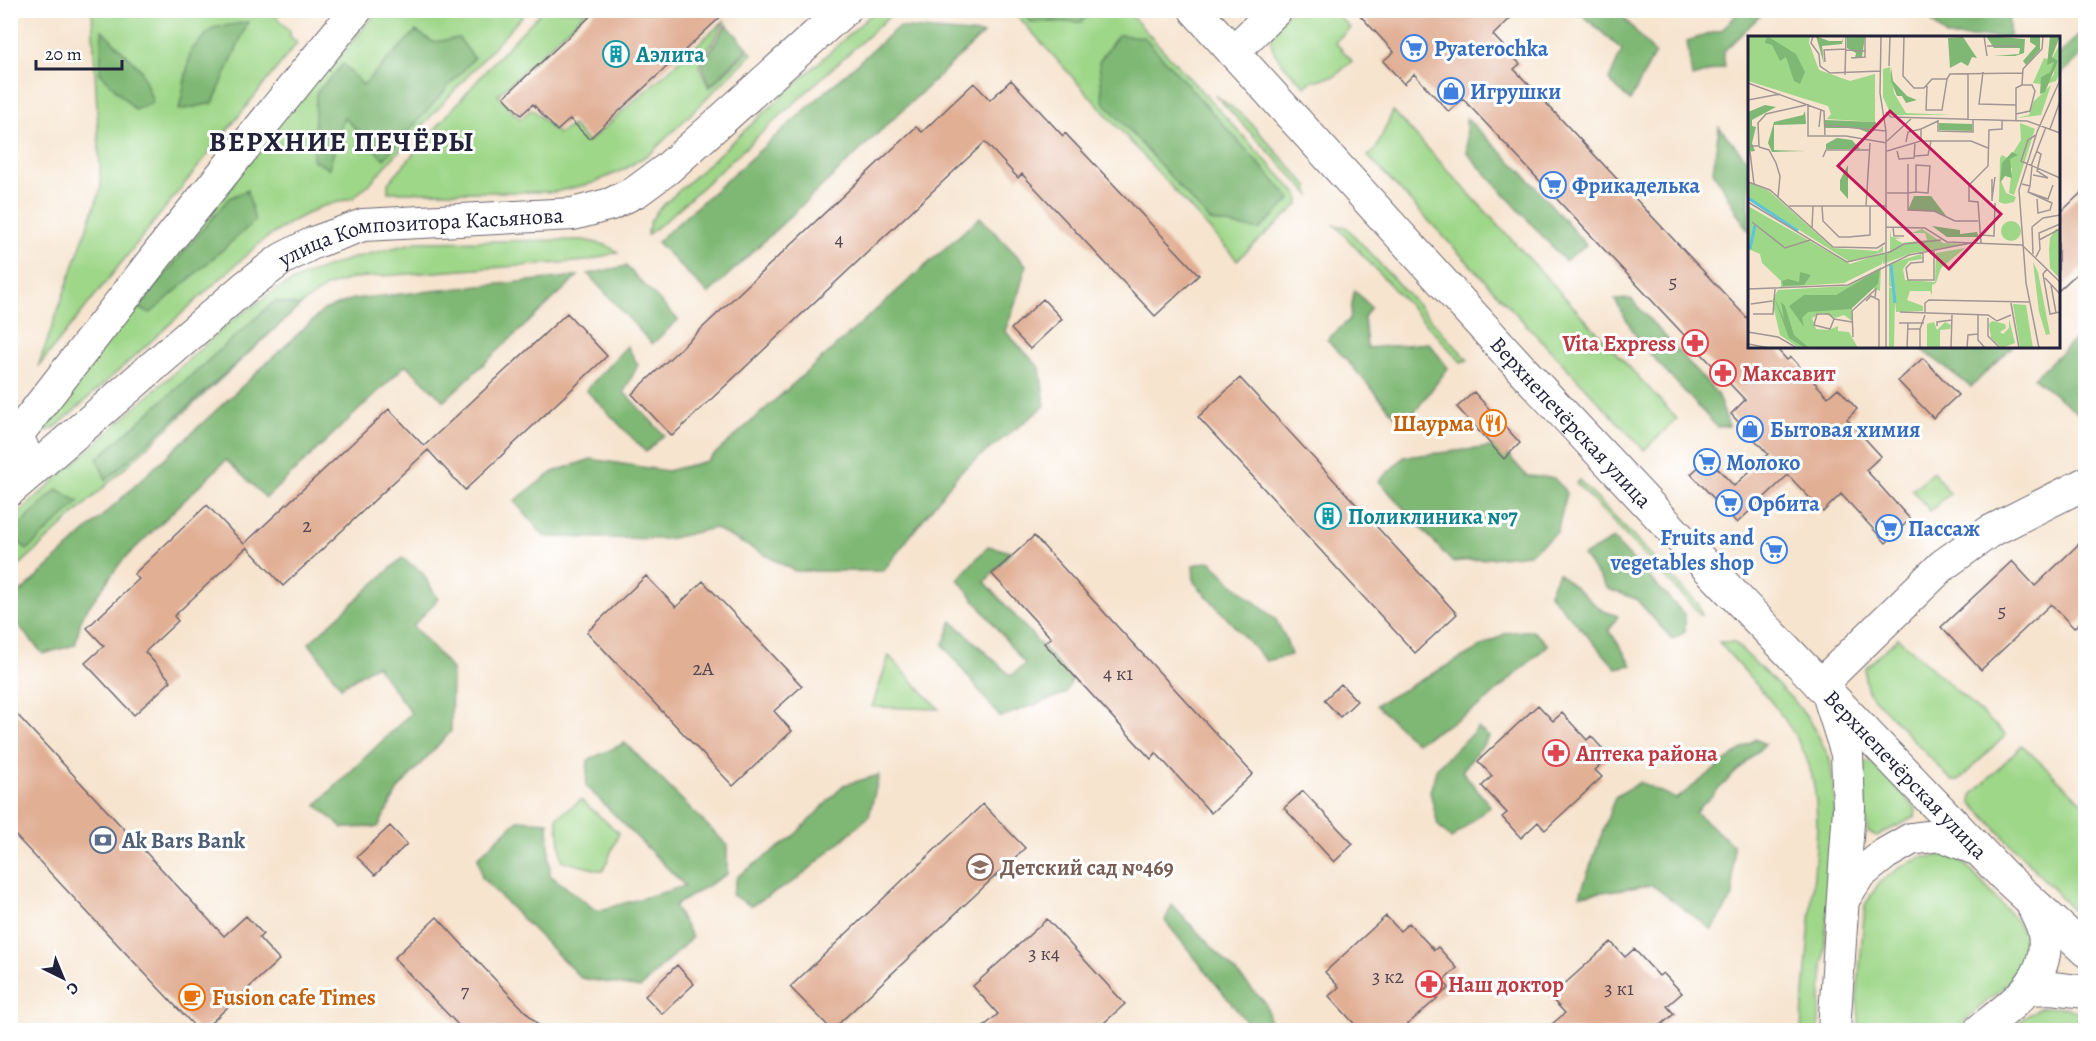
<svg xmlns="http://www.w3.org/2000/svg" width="2096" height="1041" font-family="Alegreya,serif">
	<rect width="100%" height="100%" fill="#fff"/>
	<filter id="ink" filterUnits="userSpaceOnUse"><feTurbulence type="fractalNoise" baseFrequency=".0167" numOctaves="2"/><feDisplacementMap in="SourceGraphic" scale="12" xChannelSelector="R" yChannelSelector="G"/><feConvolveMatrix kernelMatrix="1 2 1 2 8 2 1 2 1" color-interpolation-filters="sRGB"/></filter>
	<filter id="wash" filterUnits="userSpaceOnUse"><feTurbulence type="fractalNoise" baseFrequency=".008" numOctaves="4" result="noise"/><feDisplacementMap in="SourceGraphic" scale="24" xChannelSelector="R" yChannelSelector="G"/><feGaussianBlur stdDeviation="1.35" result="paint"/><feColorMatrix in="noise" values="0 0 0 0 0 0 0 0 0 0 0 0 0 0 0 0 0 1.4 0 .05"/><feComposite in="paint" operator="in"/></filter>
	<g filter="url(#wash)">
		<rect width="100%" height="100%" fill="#f6e4cf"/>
		<path fill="#9fd789" stroke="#607c62" stroke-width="1.5" d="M543 10 587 11 498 95 520 119 532 109 558 134 572 125 588 142 725 20 699 65 709 88 749 50 752 54 652 152 625 169 593 183 555 192H388V183L498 57Z
			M876 10 895 11 664 222 647 235 650 222 658 210Z
			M92 11H271L290 31V36L297 43 38 367 101 188Z
			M377 11H527L371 182 353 198 320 207 293 221 262 241 56 427 47 431 36 432 324 66 329 70Z
			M1013 11H1127L1299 196V204L1237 260Z
			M1289 11H1334L1350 28 1335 42 1352 61 1335 76 1312 81 1305 86C1294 74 1266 54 1272 34 1274 26 1284 17 1289 11Z
			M1215 95 1245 117 1308 186 1310 195Z
			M1393 111 1677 419 1644 450 1368 156 1375 151Z
			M1335 225 1346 227 1468 360 1461 362Z
			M583 240 606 245 618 252 587 261 353 278 326 287 302 304 11 573V520L230 322 277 289 310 273 353 258 417 242Z
			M1933 472 1950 494 1930 511 1912 490Z
			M1579 480 1699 605 1702 616 1576 483Z
			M1898 638 2006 735 1958 781H1952L1868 692 1865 679V668Z
			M1719 642H1734L1796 703 1814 727 1830 760 1836 806 1818 1030H1801C1804 990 1808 949 1811 908 1815 855 1826 795 1801 746 1782 709 1746 674 1719 642Z
			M889 656 939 709 872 707Z
			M2022 745 2085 805V923L1971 802 1972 795Z
			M1866 762 1874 763 1916 809 1915 817 1877 836 1867 832 1863 769Z
			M581 800 619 833 603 871 562 861 557 817Z
			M1948 855 1962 861 2016 920 2025 936 2027 948 2025 962 2018 974 1954 1030H1860L1857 997 1865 905 1879 883 1902 866 1924 857Z
			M2065 1007 2085 1015V1030H2006L2039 1008Z"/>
		<path fill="#7fb875" stroke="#506d58" stroke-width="1.5" d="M1580 10 1618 11 1655 53 1630 101 1609 80 1622 50 1579 12Z
			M1741 10 1765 11 1723 52 1725 67 1692 77 1687 41 1722 30Z
			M1021 11H1093L1081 22H1031Z
			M1922 11H2009V37H1947Z
			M248 22 213 103 179 110 191 50 213 28Z
			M726 24 748 48 710 86 702 65Z
			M898 27 983 34 708 294 657 242Z
			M2085 28V52L2059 76V55Z
			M102 30 141 70 153 102 135 110 100 73Z
			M416 31 433 42 459 38 474 58 384 159 344 117 329 169 313 160 316 93 343 64 363 85Z
			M1118 35 1144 37 1291 199 1259 230 1210 221 1103 101 1099 62Z
			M1466 118 1523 173 1586 245 1565 261 1467 153Z
			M1719 127 1749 162V230L1746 228 1713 171Z
			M247 190 255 221 151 313 137 308 229 198Z
			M980 217 1026 265 1018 296 1005 331 1040 368 1045 406 960 472 883 571H795L714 528 668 539 545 537 514 501 553 472 591 459 667 471 707 461Z
			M626 266 678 320 652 344 588 274Z
			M578 276 444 401 406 365 266 498 226 460 121 562 82 616 75 645 43 654 11 617V601L324 310 353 299Z
			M1354 290 1371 307 1364 317 1367 348 1429 343 1448 368 1404 426 1344 357 1327 340 1350 319Z
			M1631 299 1717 394 1729 426 1717 427 1640 343 1615 300Z
			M275 301 300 306 106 480 97 459Z
			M2085 330 2086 417 2084 418 2034 378Z
			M627 346 638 365 624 392 664 435 646 452 586 390Z
			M1919 347H2012L1971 387Z
			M1500 446 1527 476 1554 478 1567 493 1557 532 1529 554 1452 562 1379 481 1404 457Z
			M57 489 79 502 27 550 11 534Z
			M1613 539 1685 615V632L1672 639 1636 599 1608 589 1583 556Z
			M988 546 1011 552 985 582 1072 680 1065 694 1000 717 943 645 952 621 1011 676 1025 664 958 579Z
			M402 558 422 572 438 599 413 626 452 669 451 731 399 788 378 827 343 828 316 805 411 713 376 665 341 687 309 643Z
			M1210 561 1231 582 1276 620 1286 639 1291 655 1266 661 1194 582 1193 565Z
			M1558 573 1603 611 1618 616 1609 630 1632 665 1616 668 1549 593Z
			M1523 631H1533L1548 645 1480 706 1416 743 1376 705 1506 633Z
			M1478 728 1489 737 1462 771 1490 806 1451 839 1438 825 1430 792 1437 767Z
			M1755 739 1765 744 1695 812 1733 845V896L1712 930 1652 885 1580 895 1615 797 1640 782 1676 799Z
			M625 743 727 845V874L674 906 692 937 640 988 581 978 482 878 478 857 518 820 548 822 550 875 597 911 685 886 586 786 588 760Z
			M879 775 869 816 798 879 751 906 732 895 737 877 793 837 844 785Z
			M1172 905 1266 1004 1272 1030H1253L1165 921Z"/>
		<g id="blocks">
			<path fill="#e1af94" d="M597 10H728L589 139 570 119 557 131 533 104 521 115 504 97Z
				M1355 10H1519L1493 35 1520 64 1514 69 1749 320V346H1774L1787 360 1791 357 1828 397 1838 388 1857 409 1847 419 1881 456 1866 470 1910 519 1886 543 1841 494 1823 512 1788 475 1737 523 1691 474 1708 458 1734 486 1768 454 1731 414 1745 400 1463 99 1449 112 1414 74 1404 84 1383 61 1394 52Z
				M1011 80 1063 136 1065 133 1199 275 1155 316 1022 174 1018 178 985 142 672 436 632 394 916 127 922 132 974 83 990 100Z
				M2085 189V266L2058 291V215Z
				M1043 299 1062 319 1030 349 1011 329Z
				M567 313 607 356 465 490 428 450 283 586 247 547 174 616 178 621 145 652 171 681 134 715 85 663 104 646 87 628 139 579 134 574 207 505 244 544 389 409 424 446Z
				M1923 358 1958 395 1933 418 1898 381Z
				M1240 378 1457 614 1415 653 1198 417Z
				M1474 392 1520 443 1504 459 1457 407Z
				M1034 536 1253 774 1211 813 1156 753 1151 759 1044 643 1051 638 992 574Z
				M2085 538V617L2074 628 2051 604 1981 670 1941 627 2012 561 2035 586Z
				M646 576 676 607 703 581 802 686 774 711 792 731 733 786 587 632Z
				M1341 684 1357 701 1340 717 1324 700Z
				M1538 705 1553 721 1562 713 1587 740 1591 736 1610 757 1595 770 1602 777 1545 830 1538 822 1521 838 1502 817 1507 813 1482 786 1492 776 1478 761Z
				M10 707 224 936 246 916 263 934 259 938 279 960 203 1030H198L10 830Z
				M1303 791 1353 844 1334 862 1284 808Z
				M983 804 1025 848 832 1030 790 987Z
				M390 826 407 844 375 875 357 857Z
				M1386 916 1400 931 1409 923 1434 950 1438 947 1457 968 1443 981 1449 988 1401 1030H1360L1329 996 1339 987 1325 972Z
				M437 917 470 953 543 1030H463L394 958Z
				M1047 919 1125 1004 1096 1030H980L998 1014 973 986Z
				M1611 942 1625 957 1634 949 1659 976 1663 973 1682 993 1667 1006 1674 1014 1655 1030H1545L1565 1013 1550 997Z
				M677 965 694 984 662 1014 645 996Z"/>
		</g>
	</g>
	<g filter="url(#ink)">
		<use href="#blocks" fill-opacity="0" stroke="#6c666f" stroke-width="1.5"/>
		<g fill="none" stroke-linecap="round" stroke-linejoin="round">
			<defs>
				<g id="minor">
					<path id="s1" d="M1195 10 1528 376 1708 568 2003 875 2086 951"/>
					<path d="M1233 52 1276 10"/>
					<path d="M32 471 17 435 172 236 356 10"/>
					<path id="s2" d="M10 490 245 287 282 259 313 243 363 225 573 214 611 204 637 191 667 169 844 10"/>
					<path d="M1820 685 1943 565 1989 532 2086 483"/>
					<path d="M1830 700 1847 754 1849 808 1834 1030"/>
					<path d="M1844 898 1859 875 1885 854 1911 839 1941 835 1973 848"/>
					<path d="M2029 989 2052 988 2086 992"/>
					<path d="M1980 1030C2011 1005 2051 980 2044 934 2043 924 2036 913 2032 904"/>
				</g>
			</defs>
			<use href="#minor" stroke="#6c666f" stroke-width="34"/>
			<use href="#minor" stroke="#fff" stroke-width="32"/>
		</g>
	</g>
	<defs>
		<symbol id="supermarket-ring" viewBox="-11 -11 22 22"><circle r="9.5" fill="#fff" stroke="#3f7fe0" stroke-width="1.5"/><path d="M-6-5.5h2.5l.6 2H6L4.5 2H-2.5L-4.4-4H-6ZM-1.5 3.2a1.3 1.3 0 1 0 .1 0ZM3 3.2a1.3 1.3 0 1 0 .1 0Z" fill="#3f7fe0"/></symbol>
		<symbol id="building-ring" viewBox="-11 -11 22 22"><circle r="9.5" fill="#fff" stroke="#0f9aa8" stroke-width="1.5"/><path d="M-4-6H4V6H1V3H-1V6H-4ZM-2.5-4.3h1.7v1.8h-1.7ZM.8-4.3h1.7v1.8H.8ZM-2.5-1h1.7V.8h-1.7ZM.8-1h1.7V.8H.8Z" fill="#0f9aa8"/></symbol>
		<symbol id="shop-ring" viewBox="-11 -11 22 22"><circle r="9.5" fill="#fff" stroke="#3f7fe0" stroke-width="1.5"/><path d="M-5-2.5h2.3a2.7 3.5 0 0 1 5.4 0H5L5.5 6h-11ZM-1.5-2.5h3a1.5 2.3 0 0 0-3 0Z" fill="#3f7fe0"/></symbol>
		<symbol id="pharmacy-ring" viewBox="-11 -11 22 22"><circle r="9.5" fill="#fff" stroke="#e0444e" stroke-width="1.5"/><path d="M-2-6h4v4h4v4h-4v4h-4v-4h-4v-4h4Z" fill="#e0444e"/></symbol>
		<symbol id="restaurant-ring" viewBox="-11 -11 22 22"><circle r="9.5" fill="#fff" stroke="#e8710a" stroke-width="1.5"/><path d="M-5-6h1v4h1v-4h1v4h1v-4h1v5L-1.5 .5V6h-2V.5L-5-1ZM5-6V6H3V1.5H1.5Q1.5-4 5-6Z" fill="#e8710a"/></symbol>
		<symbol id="bank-ring" viewBox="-11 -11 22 22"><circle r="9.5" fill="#fff" stroke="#5c6f8a" stroke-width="1.5"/><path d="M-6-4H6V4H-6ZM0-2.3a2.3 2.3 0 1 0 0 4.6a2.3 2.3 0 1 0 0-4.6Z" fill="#5c6f8a"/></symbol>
		<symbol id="school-ring" viewBox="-11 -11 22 22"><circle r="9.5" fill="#fff" stroke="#8d6e63" stroke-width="1.5"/><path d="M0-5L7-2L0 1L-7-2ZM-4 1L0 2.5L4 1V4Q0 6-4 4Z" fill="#8d6e63"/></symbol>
		<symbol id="cafe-ring" viewBox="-11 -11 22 22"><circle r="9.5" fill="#fff" stroke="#e8710a" stroke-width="1.5"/><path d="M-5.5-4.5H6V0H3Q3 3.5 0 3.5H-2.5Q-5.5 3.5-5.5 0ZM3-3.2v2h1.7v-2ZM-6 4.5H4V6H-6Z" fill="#e8710a"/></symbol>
	</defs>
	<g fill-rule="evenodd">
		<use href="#supermarket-ring" x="1399" y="33" width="30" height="30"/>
		<use href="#building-ring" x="601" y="39" width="30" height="30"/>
		<use href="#shop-ring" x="1436" y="76" width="30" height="30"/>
		<use href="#supermarket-ring" x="1538" y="170" width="30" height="30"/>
		<use href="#pharmacy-ring" x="1680" y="328" width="30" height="30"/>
		<use href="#pharmacy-ring" x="1708" y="358" width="30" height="30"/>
		<use href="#restaurant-ring" x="1478" y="408" width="30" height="30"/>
		<use href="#shop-ring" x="1735" y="414" width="30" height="30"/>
		<use href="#supermarket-ring" x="1692" y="447" width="30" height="30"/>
		<use href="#supermarket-ring" x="1714" y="488" width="30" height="30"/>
		<use href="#building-ring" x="1313" y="501" width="30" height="30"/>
		<use href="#supermarket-ring" x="1874" y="513" width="30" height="30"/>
		<use href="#supermarket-ring" x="1759" y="535" width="30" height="30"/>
		<use href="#pharmacy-ring" x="1541" y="738" width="30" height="30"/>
		<use href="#bank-ring" x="88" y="825" width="30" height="30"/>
		<use href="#school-ring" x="965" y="852" width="30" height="30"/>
		<use href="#pharmacy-ring" x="1414" y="969" width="30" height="30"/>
		<use href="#cafe-ring" x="177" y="982" width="30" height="30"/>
	</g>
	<g text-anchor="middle" stroke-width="6" stroke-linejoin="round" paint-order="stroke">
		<g font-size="20" fill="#524551">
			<text x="839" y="246">4</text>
			<text x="1673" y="288">5</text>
			<text x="307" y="532">2</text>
			<text x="2002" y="617">5</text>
			<text x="703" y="675">2А</text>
			<text x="1118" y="680">4 к1</text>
			<text x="1044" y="960">3 к4</text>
			<text x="1388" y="983">3 к2</text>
			<text x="1619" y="995">3 к1</text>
			<text x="465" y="997">7</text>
		</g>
		<g font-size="22" font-weight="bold" fill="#366cbe" stroke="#fff" text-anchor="start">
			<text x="1434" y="56">Pyaterochka</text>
			<text x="1470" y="99">Игрушки</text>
			<text x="1572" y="193">Фрикаделька</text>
			<text x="1770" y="437">Бытовая химия</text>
			<text x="1726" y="470">Молоко</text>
			<text x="1748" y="511">Орбита</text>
			<text x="1908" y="536">Пассаж</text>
			<text x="1754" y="545" text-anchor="end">Fruits and<tspan x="1754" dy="25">vegetables shop</tspan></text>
		</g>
		<g font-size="22" font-weight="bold" fill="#0d838f" stroke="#fff" text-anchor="start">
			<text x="636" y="62">Аэлита</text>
			<text x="1348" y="524">Поликлиника №7</text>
		</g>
		<g font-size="22" fill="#22223b" stroke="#fff">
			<text dy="8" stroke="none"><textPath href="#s2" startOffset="500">улица Композитора Касьянова</textPath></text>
			<text dy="8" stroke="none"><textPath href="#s1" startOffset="558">Верхнепечёрская улица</textPath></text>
			<text dy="8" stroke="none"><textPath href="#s1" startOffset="1044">Верхнепечёрская улица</textPath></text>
		</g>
		<g font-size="22" font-weight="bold" fill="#be3a42" stroke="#fff" text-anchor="start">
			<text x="1676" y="351" text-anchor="end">Vita Express</text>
			<text x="1742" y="381">Максавит</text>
			<text x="1576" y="761">Аптека района</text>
			<text x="1448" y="992">Наш доктор</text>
		</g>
		<g font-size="22" font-weight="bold" fill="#c56008" stroke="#fff" text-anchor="end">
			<text x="1474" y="431">Шаурма</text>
			<text x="212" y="1005" text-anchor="start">Fusion cafe Times</text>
		</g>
		<g font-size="22" font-weight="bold" fill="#4e5e75" stroke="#fff" text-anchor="start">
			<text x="122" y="848">Ak Bars Bank</text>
		</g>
		<g font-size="22" font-weight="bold" fill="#785e54" stroke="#fff" text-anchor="start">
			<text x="1000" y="875">Детский сад №469</text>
		</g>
		<g font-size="28" font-weight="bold" letter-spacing="1.5" fill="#22223b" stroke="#fff">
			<text x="342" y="151">ВЕРХНИЕ ПЕЧЁРЫ</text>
		</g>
	</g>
	<g transform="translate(1748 36)">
		<rect width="312" height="312" fill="#f6e4cf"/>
		<path d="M0 0H62L61 7 71 34 102 45 127 38V86L79 83 83 78 80 70 0 45ZM312 8V37L308 45 299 48 306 38 307 25 302 36 293 41V48L285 47 296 22 303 24ZM142 31 146 57 158 77 204 79H143L135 61V33ZM303 49 293 79 269 82 281 79 285 66ZM272 87 287 93 266 159 261 157 264 132 257 131 253 145 258 157 268 161 266 166 257 168 251 166 252 122 254 119 261 123 273 104ZM0 146 21 155 85 212 130 215 135 210V216L102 226 0 162ZM0 170 102 228 142 215V193L143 201 154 202 147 203 154 207 179 204 177 197H164L174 193 195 207 219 208 164 217 135 228V223L134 228 96 247 33 251V245L14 227 12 218 0 213ZM253 195a10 10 0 1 1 20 0a10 10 0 1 1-20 0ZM308 193H312V243L302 232 301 214 302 202ZM217 212 193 232 188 247 184 249V259L182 255H162L159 264 175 270V275L148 276 146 252 141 250V228L173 218 174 223 161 225 155 233 157 244 187 246 188 217ZM285 226 290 236 302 298 298 299 291 276ZM133 231 132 255 125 252 115 259 104 271V285L96 279 87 282 74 277 64 282 68 293 81 294 90 290V295L101 296 110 312H51L32 299 24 265 30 254 100 250ZM141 251 145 253 147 262 146 312H141ZM265 268 278 269 285 312H272ZM261 283 267 307 254 312 243 302 241 288 244 285 257 288 258 292 252 296 255 298 261 292ZM186 286 189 294 197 286 203 289 202 293 192 294V312H179V288Z" fill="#9fd789"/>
		<path d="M19 0 48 18 57 36 52 48 46 45 38 21 32 25 24 9 17 7ZM68 0 81 5H94L96 0 94 8 74 10 76 28ZM99 0H117L114 21 107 22 108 17 99 12ZM238 0 277 3 276 17 267 20H246L271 18 272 12H246ZM282 0H292V14L278 29 275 25 288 10 282 6ZM302 0H312L304 21 310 25 297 56 292 58 293 41 302 36 306 26 299 29ZM215 1 229 22 224 21 220 30 213 26 202 32 200 2ZM143 31 145 45 159 60 169 64 158 67 154 60H149L143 45ZM17 69 28 71 4 84V90L8 91 4 107 7 115 0 116V76ZM57 75 58 88 26 89V114L58 115 24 116 20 107 26 86 55 79ZM77 84 128 86 127 92 121 93V97L108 92H77ZM191 87 224 88V95L191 94ZM89 102 104 104 112 113H78V108ZM264 116 270 119 262 123 264 142 257 140 252 147 254 127ZM100 129V163L92 154V144ZM166 160H183L199 181 189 176 160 174ZM184 190 212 194V198L229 196 231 201H199ZM132 233 130 248 103 273 60 276 54 282 56 291 41 270 56 259H88ZM52 236 63 239 56 249 35 250 34 245 40 243 51 246ZM26 261 36 283 33 266 37 270 46 299 61 312H67H57L41 302Z" fill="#7fb875"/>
		<path fill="none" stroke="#5cc5d9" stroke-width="3" d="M0 162 50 195M2 213 7 189M143 229 147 267"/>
		<path fill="none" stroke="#a19694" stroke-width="1.5" d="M65 0 63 7 71 18 72 30 82 37 133 35M133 0 132 57 138 95V312M156 0 155 40 166 52H176L184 43H199L202 38 275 37M236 0 239 20M239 10H270M98 14 117 15M103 22 117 21V0M77 26 76 14 98 13M141 30 142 0M235 36 231 68 268 69M97 39 98 0M0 47 76 75 77 99M179 50 178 74H194L199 43M0 64 32 58M60 68V100H98L139 107M138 76 143 81 279 85 312 97M268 78 282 75 287 55 284 49H274M190 84V95L225 96V84M220 84V38M268 84V52L274 49 275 33 294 13 295 0M76 89 138 95M71 91 73 73M302 93 312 65M288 99 280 104 273 125 312 142M139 105 163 83M173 105H223L240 112M158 106 160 96 173 93M2 110H11L10 87 18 78 58 69M11 111 21 114 28 127 32 140 30 161M139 115 173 105V93L190 85M149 115 151 123 166 122 167 107M2 116 6 148M167 120 180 119 183 105M75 121 78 114H121M160 128V157L168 156V129L182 130 180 157 168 156M283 130 298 91M285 139 300 142 289 135 293 118 288 115M0 146 22 154 85 211 129 212 137 207M274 148 282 150 284 130M282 150 280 156 300 163 305 149M139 157H160V174L186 175 207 185H230M282 157 304 167 302 174 290 177 289 163M244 163 247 141M244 165V143M0 166 99 226 142 216 156 208 193 204M41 170H138M74 170 75 185 91 201H101L122 199V170M118 170 122 107M4 186 37 212 62 204M138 191 177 192 199 206 274 209 312 246M145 191 146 200H156M64 192 65 170M233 199 246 200 247 167M291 204 312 193M233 207 230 166 221 165V149L240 130 241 94 254 93V84M175 216V226L163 227 158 232 160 244H186V215M285 218 284 191 295 182 312 179M288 221 292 213 291 197 312 188M299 233 295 238 302 278 312 276M297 242 312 258M303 249 308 277M0 253 100 249 161 219 223 207M118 265 123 260 131 264V312M263 267 271 312M3 268 24 265M152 276 240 279 249 285 263 279M177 276V267L181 264 281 266M5 278H25L27 253M230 279V304L237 312M240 282V300L252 312M86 283 81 278H69L66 289 82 293 86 283 104 286M151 287H176M189 290V286L204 284M159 293H172L177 279M172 293V312M0 296 30 301 49 312M105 301 104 275 128 253 127 261M0 308 22 312M159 312 160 287M203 312 204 279M219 312 220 299 230 298M291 312 278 247 271 154 289 96 312 44"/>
		<path fill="#c2185b" fill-opacity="0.15" stroke="#c2185b" stroke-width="3" d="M142 75 253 178 201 233 90 130Z"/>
		<rect width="312" height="312" fill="none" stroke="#22223b" stroke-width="3"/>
	</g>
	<rect width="2096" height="1041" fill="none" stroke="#fff" stroke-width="36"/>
	<g transform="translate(63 978) rotate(137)" stroke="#ffffff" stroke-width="4.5" paint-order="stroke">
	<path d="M0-4.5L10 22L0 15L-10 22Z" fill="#22223b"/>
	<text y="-9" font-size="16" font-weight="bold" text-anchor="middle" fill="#22223b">С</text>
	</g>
	<path d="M36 60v9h86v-9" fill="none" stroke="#22223b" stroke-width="3"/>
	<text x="45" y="60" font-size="18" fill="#22223b" stroke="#ffffff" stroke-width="4.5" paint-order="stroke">20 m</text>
</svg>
